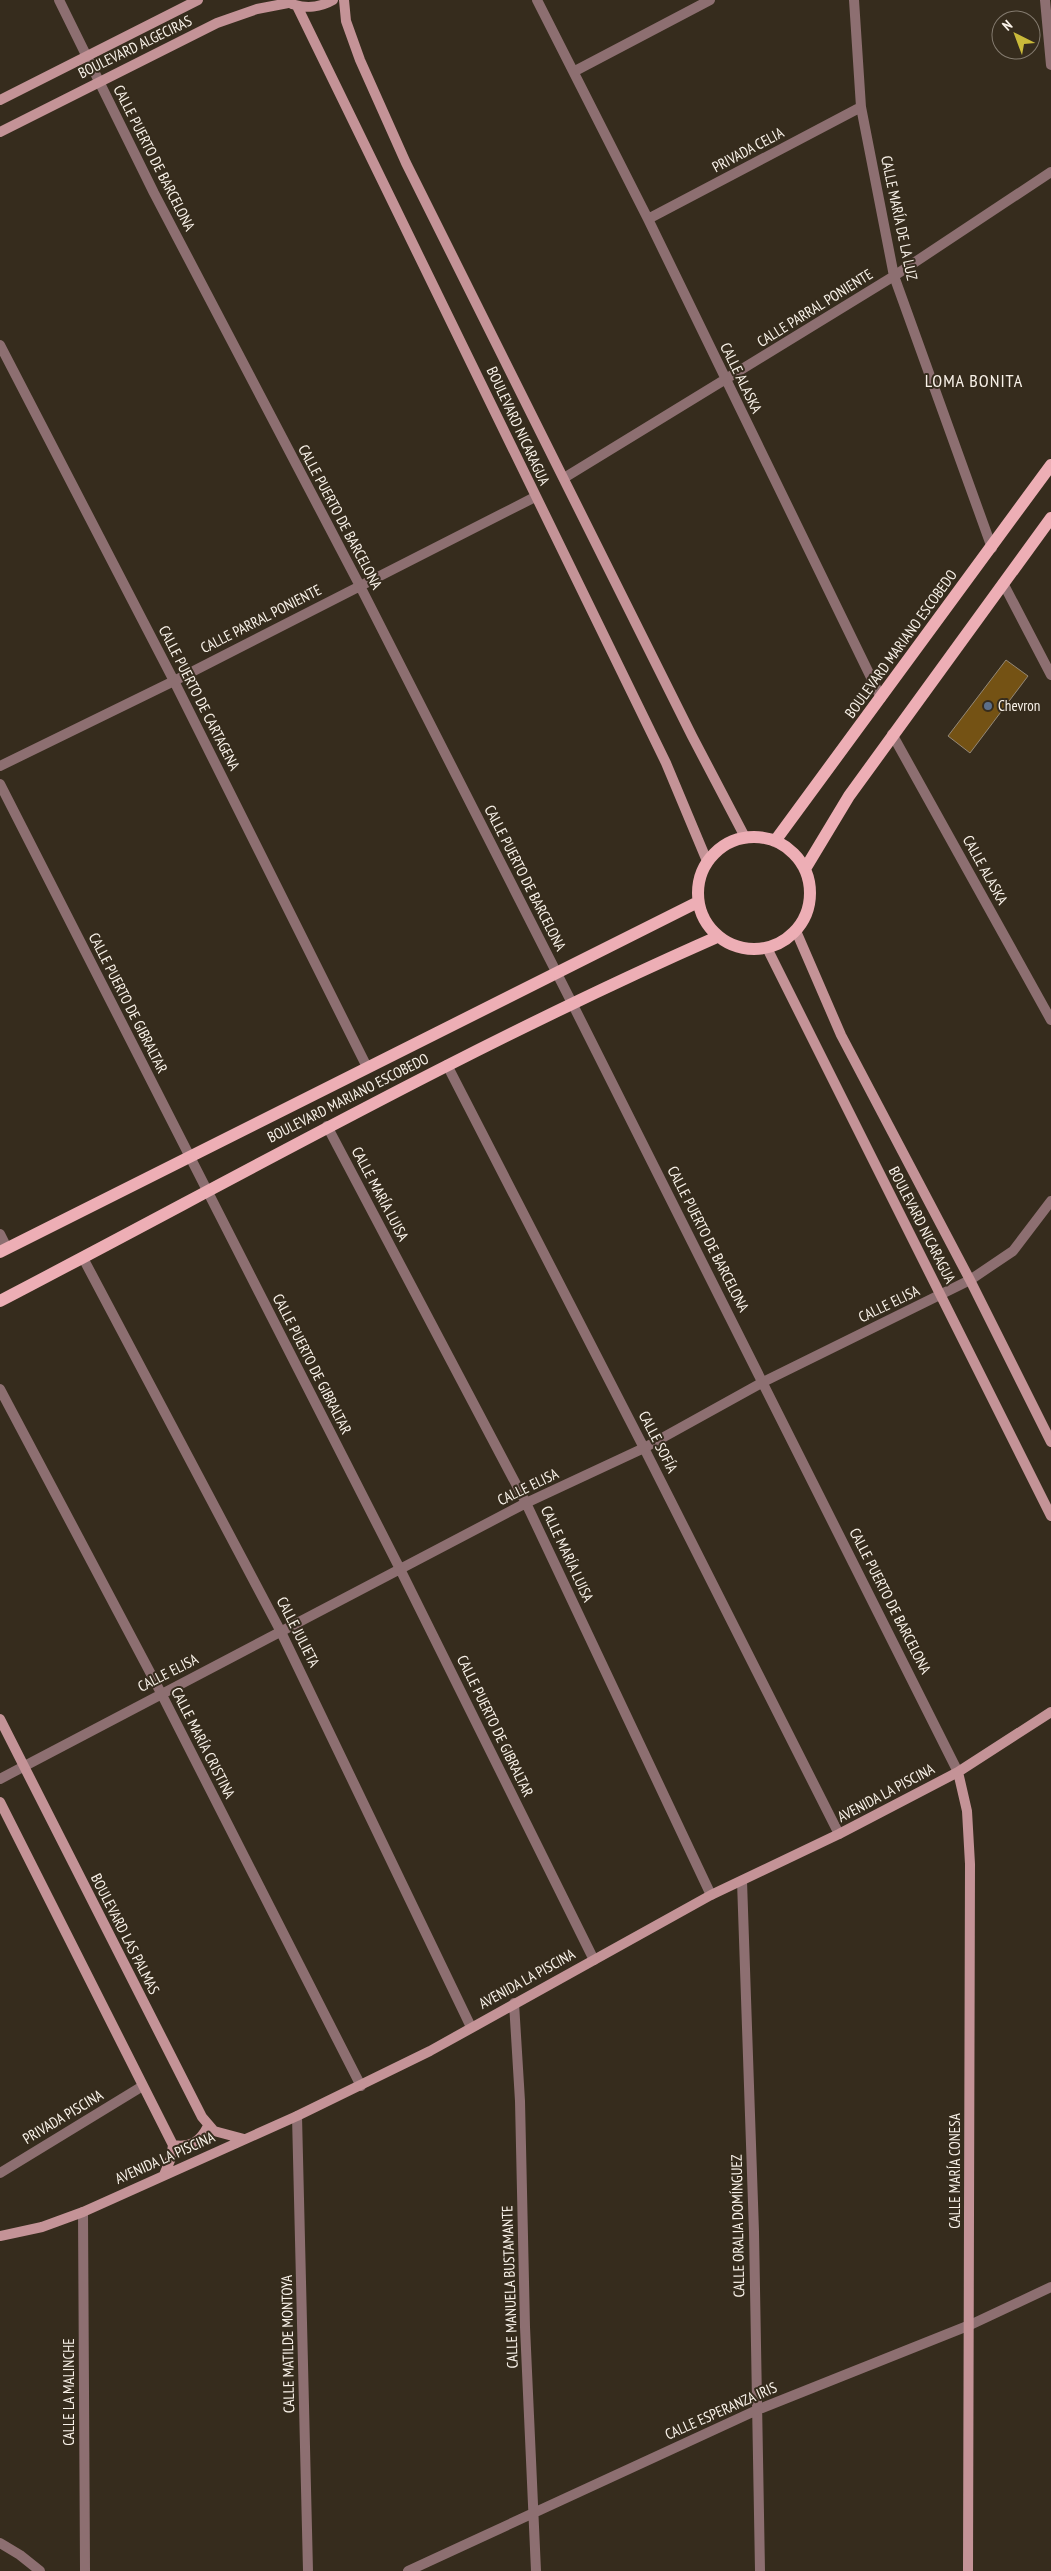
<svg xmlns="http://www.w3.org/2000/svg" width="1051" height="2571" font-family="'PT Sans Narrow',sans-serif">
	<rect width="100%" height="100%" fill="#362c1d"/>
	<path fill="#745214" stroke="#948877" d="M1006 660 1028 676 970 753 948 736Z"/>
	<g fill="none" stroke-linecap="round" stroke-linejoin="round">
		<path stroke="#8d6f71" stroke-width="10" d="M59 0 154 193 360 586 573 1005 958 1772
			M537 0 648 219 881 698
			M854 0 861 107 894 276 992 548
			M1045 0 1051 65
			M575 71 710 0
			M648 219 861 107
			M0 345 174 681 367 1067
			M564 478 894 276 1051 172
			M1003 583 1051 675
			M892 734 1051 1020
			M0 766 174 681 535 497
			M0 784 400 1569 594 1960
			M447 1065 644 1448 839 1834
			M327 1126 526 1503 711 1895
			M0 1234 7 1248
			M83 1258 281 1632 471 2027
			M0 1389 161 1693 361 2086
			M0 1779 526 1503 644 1448 763 1382 970 1280 1013 1251 1051 1201
			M742 1881 754 2232 760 2571
			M514 2003 520 2101 525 2327 536 2571
			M297 2116 308 2571
			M0 2173 141 2087
			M83 2212 85 2571
			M0 2543 20 2555 40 2571
			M408 2571 757 2410 970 2325 1051 2287"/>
		<path stroke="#c49397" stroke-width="10" d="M344 0 346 21 360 60 406 163 692 736 745 837
			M292 4C306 9 321 7 333 0
			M297 6 666 763 707 861
			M0 100 198 0
			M0 132 217 23 257 9 288 3
			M796 931 841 1035 970 1280 1051 1442
			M767 948 1051 1516
			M0 1719 202 2117 214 2131 244 2139
			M958 1772 967 1811 970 1864 968 2571
			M0 1802 173 2145 171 2158 164 2175
			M173 2145C190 2148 200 2142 208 2126
			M0 2236 42 2227 83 2212 297 2116 430 2051 711 1895 839 1834 958 1772 1051 1712"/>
		<path stroke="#edaeb5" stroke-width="12" d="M698 893a56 56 0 1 1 112 0a56 56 0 1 1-112 0Z
			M775 841 1051 465
			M805 869 849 796 1051 518
			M0 1252 698 902
			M0 1301C238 1177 471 1045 717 937"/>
	</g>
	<circle fill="#5c6f8a" stroke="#362c1d" stroke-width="2" cx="988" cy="706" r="5"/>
	<g text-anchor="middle" stroke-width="4" stroke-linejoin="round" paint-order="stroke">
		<g font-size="15" fill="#f9f2e9" stroke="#362c1d">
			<text transform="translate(135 47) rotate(-26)" y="5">BOULEVARD ALGECIRAS</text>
			<text transform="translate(748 150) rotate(-28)" y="5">PRIVADA CELIA</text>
			<text transform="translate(154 158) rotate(63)" y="5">CALLE PUERTO DE BARCELONA</text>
			<text transform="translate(899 218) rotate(78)" y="5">CALLE MARÍA DE LA LUZ</text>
			<text transform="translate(815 308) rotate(-32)" y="5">CALLE PARRAL PONIENTE</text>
			<text transform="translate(741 378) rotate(64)" y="5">CALLE ALASKA</text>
			<text transform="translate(518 426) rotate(65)" y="5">BOULEVARD NICARAGUA</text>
			<text transform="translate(340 517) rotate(62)" y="5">CALLE PUERTO DE BARCELONA</text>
			<text transform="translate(261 619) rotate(-27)" y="5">CALLE PARRAL PONIENTE</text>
			<text transform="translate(901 644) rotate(-54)" y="5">BOULEVARD MARIANO ESCOBEDO</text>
			<text transform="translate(199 698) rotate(63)" y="5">CALLE PUERTO DE CARTAGENA</text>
			<text transform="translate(985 870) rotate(61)" y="5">CALLE ALASKA</text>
			<text transform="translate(525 878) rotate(63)" y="5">CALLE PUERTO DE BARCELONA</text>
			<text transform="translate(128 1003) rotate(63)" y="5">CALLE PUERTO DE GIBRALTAR</text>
			<text transform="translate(348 1098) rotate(-27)" y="5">BOULEVARD MARIANO ESCOBEDO</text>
			<text transform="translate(380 1194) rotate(62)" y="5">CALLE MARÍA LUISA</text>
			<text transform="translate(922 1225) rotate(63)" y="5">BOULEVARD NICARAGUA</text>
			<text transform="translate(708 1239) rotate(63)" y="5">CALLE PUERTO DE BARCELONA</text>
			<text transform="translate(889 1304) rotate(-26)" y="5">CALLE ELISA</text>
			<text transform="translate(312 1364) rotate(63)" y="5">CALLE PUERTO DE GIBRALTAR</text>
			<text transform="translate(658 1442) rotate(63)" y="5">CALLE SOFÍA</text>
			<text transform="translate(528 1487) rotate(-26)" y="5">CALLE ELISA</text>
			<text transform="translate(567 1554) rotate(65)" y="5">CALLE MARÍA LUISA</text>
			<text transform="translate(890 1601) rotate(63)" y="5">CALLE PUERTO DE BARCELONA</text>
			<text transform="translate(298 1632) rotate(63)" y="5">CALLE JULIETA</text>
			<text transform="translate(168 1673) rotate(-27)" y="5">CALLE ELISA</text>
			<text transform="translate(495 1726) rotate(64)" y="5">CALLE PUERTO DE GIBRALTAR</text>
			<text transform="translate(203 1743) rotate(63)" y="5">CALLE MARÍA CRISTINA</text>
			<text transform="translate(886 1793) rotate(-28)" y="5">AVENIDA LA PISCINA</text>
			<text transform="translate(125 1934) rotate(63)" y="5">BOULEVARD LAS PALMAS</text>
			<text transform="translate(527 1979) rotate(-29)" y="5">AVENIDA LA PISCINA</text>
			<text transform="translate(63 2117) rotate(-31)" y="5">PRIVADA PISCINA</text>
			<text transform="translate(165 2158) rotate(-24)" y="5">AVENIDA LA PISCINA</text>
			<text transform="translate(955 2171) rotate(-90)" y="5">CALLE MARÍA CONESA</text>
			<text transform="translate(738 2226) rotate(-91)" y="5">CALLE ORALIA DOMÍNGUEZ</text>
			<text transform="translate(510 2287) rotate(-92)" y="5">CALLE MANUELA BUSTAMANTE</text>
			<text transform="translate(288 2344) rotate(-91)" y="5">CALLE MATILDE MONTOYA</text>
			<text transform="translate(69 2392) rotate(-90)" y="5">CALLE LA MALINCHE</text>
			<text transform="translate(721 2411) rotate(-24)" y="5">CALLE ESPERANZA IRIS</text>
		</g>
		<g font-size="15" fill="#f9f2e9" stroke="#362c1d" text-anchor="start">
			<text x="998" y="711">Chevron</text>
		</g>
		<g font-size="18" letter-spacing="1" fill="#f9f2e9" stroke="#362c1d">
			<text x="974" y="387">LOMA BONITA</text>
		</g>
	</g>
	<g transform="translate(1016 35) rotate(318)"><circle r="24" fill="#362c1d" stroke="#847b6f"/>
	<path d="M0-4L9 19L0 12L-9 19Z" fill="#caba3a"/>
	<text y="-8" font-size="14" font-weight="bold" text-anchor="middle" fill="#f9f2e9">N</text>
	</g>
</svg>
